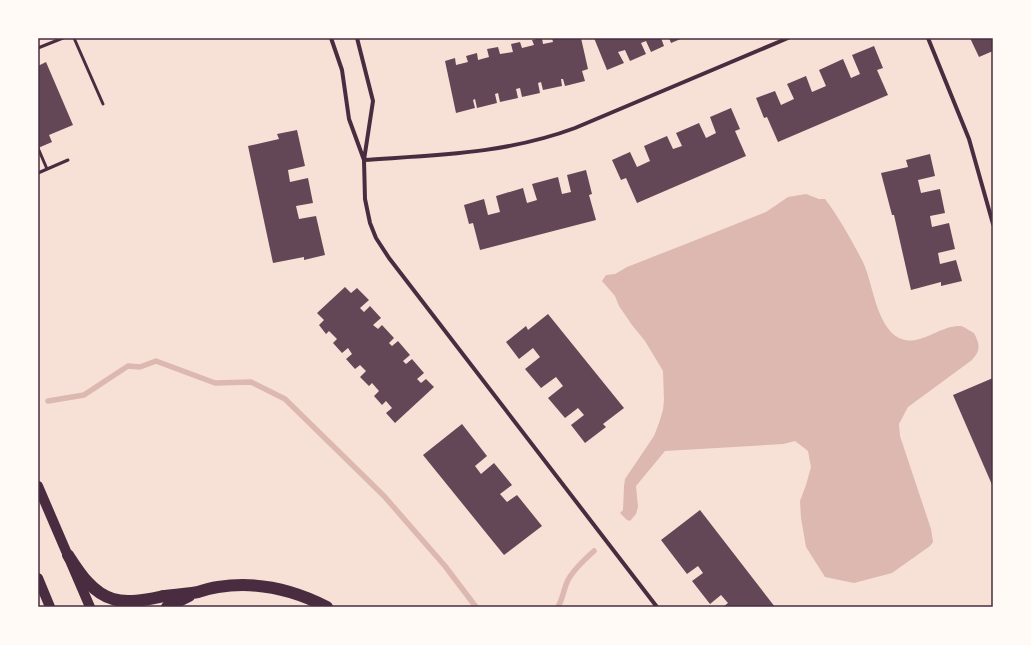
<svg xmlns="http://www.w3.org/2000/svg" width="1031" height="645" font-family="'PT Sans Narrow',sans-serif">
	<rect width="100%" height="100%" fill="#f7e1d7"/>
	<path fill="#dcb8b0" d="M806 194 819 199H825C840 219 852 241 863 262 873 283 876 326 899 338 919 348 941 324 961 326 965 327 970 331 974 333 980 345 981 350 972 360L908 407 899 424 900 436 931 529 933 542 930 546 892 573 854 583 825 577 806 547 801 518 800 501 806 485 811 467 808 451 795 441 783 444 665 451 636 486 638 507 636 514 630 521 627 520 620 513 623 510 624 486 625 479 654 436 659 423 663 410 664 400 663 371 645 341 632 325 619 306 615 296 602 281 606 275 615 274 627 267 701 238 766 212 788 197Z"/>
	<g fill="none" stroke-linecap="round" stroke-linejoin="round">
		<path stroke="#dcb8b0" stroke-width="5.5" d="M48 401 84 395 128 366 140 367 156 361 215 383 251 382 285 399 384 496 445 566 476 607
			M558 607C563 598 564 588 568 580 574 569 585 559 594 551"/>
	</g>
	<path fill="#644757" d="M541 38H542L543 44 553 42 552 38H581L588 69 582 71 585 81 565 86 563 79H561L562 86 543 90 541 82 538 83 540 93 522 97 520 88 516 89 518 98 500 102 498 93 495 94 497 103 477 108 475 99 473 100 475 108 456 113 445 61 455 58 456 65 468 62 466 56 477 53 478 60 489 57 487 49 498 47 500 54 513 52 511 44 520 42 522 48 534 45 532 40Z
		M594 38H661L664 46 651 52 646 41 641 43 646 54 630 61 625 50 618 52 624 63 607 70Z
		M669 38H683L671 43Z
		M970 38H993V51L979 57Z
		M874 46 883 68 877 70 888 95 778 142 767 117 764 118 756 98 775 91 781 105 794 99 787 84 806 76 812 92 826 86 819 70 843 59 851 78 860 74 852 55Z
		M46 62 73 125 49 135 52 142 38 148V66Z
		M731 108 740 129 735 131 746 156 637 203 626 178 621 180 612 160 630 152 637 167 650 161 644 146 667 136 673 149 682 146 676 133 699 123 706 138 716 133 710 117Z
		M297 130 305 166 288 170 290 182 308 178 313 203 296 206 299 219 316 216 325 255 304 260V257L273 263 248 146 279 139 277 134Z
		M930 154 935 176 918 180 921 193 940 189 945 213 930 216 932 227 949 223 955 249 938 253 940 264 956 260 962 281 941 286V282L911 290 894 215H892L881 173 908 167 906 160Z
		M586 170 592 194 589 195 596 220 480 250 473 223 469 224 464 205 484 199 488 215 500 212 496 196 523 188 527 203 537 200 532 184 558 177 562 194 571 192 567 175Z
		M345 287 351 293 357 288 369 300 360 308 364 312 370 306 381 318 373 325 378 329 382 325 394 338 389 343 392 346 398 341 410 355 403 361 406 364 412 359 424 373 417 379 421 383 426 379 434 387 395 423 386 413 392 408 386 401 382 405 374 396 379 391 372 383 369 386 360 377 366 371 360 365 355 369 346 359 352 354 348 348 342 353 333 343 337 339 329 331 326 334 319 325 324 320 317 313Z
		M548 314 624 408 603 424 606 427 585 443 571 425 584 415 578 408 565 418 548 398 563 386 556 377 541 388 525 369 540 357 533 348 519 359 506 342 526 326 528 330Z
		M993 378V487L953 395Z
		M462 424 487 456 475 466 481 474 494 463 512 485 500 494 507 502 517 495 542 526 504 555 423 455Z
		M700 510 775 607H723L728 603 721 595 710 604 692 581 703 573 698 566 687 574 661 540Z"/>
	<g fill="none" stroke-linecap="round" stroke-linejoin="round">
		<path stroke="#4a2c40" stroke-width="3" d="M74 38 103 104
			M38 48 63 38
			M38 148 47 169
			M38 173 68 160"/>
		<path stroke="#4a2c40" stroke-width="4" d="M331 38 342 70 349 119 364 160 365 199 370 223 376 238 389 258 657 607
			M357 38 373 101 364 160
			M928 38 969 139 993 224
			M364 160C437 155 505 154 575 128L788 38"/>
		<path stroke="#4a2c40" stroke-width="10" d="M38 486 90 607
			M38 578 50 607"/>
		<path stroke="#4a2c40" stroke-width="12" d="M68 555C79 572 92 593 113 599 128 604 149 599 164 596 175 595 187 594 198 592 204 590 211 588 218 587 256 581 294 590 327 607
			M167 607 189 596"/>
	</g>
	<rect width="1031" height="645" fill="none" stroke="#fffaf5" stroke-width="78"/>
	<rect x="39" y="39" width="953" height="567" fill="none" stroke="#4a2c40" stroke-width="1.5"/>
</svg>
